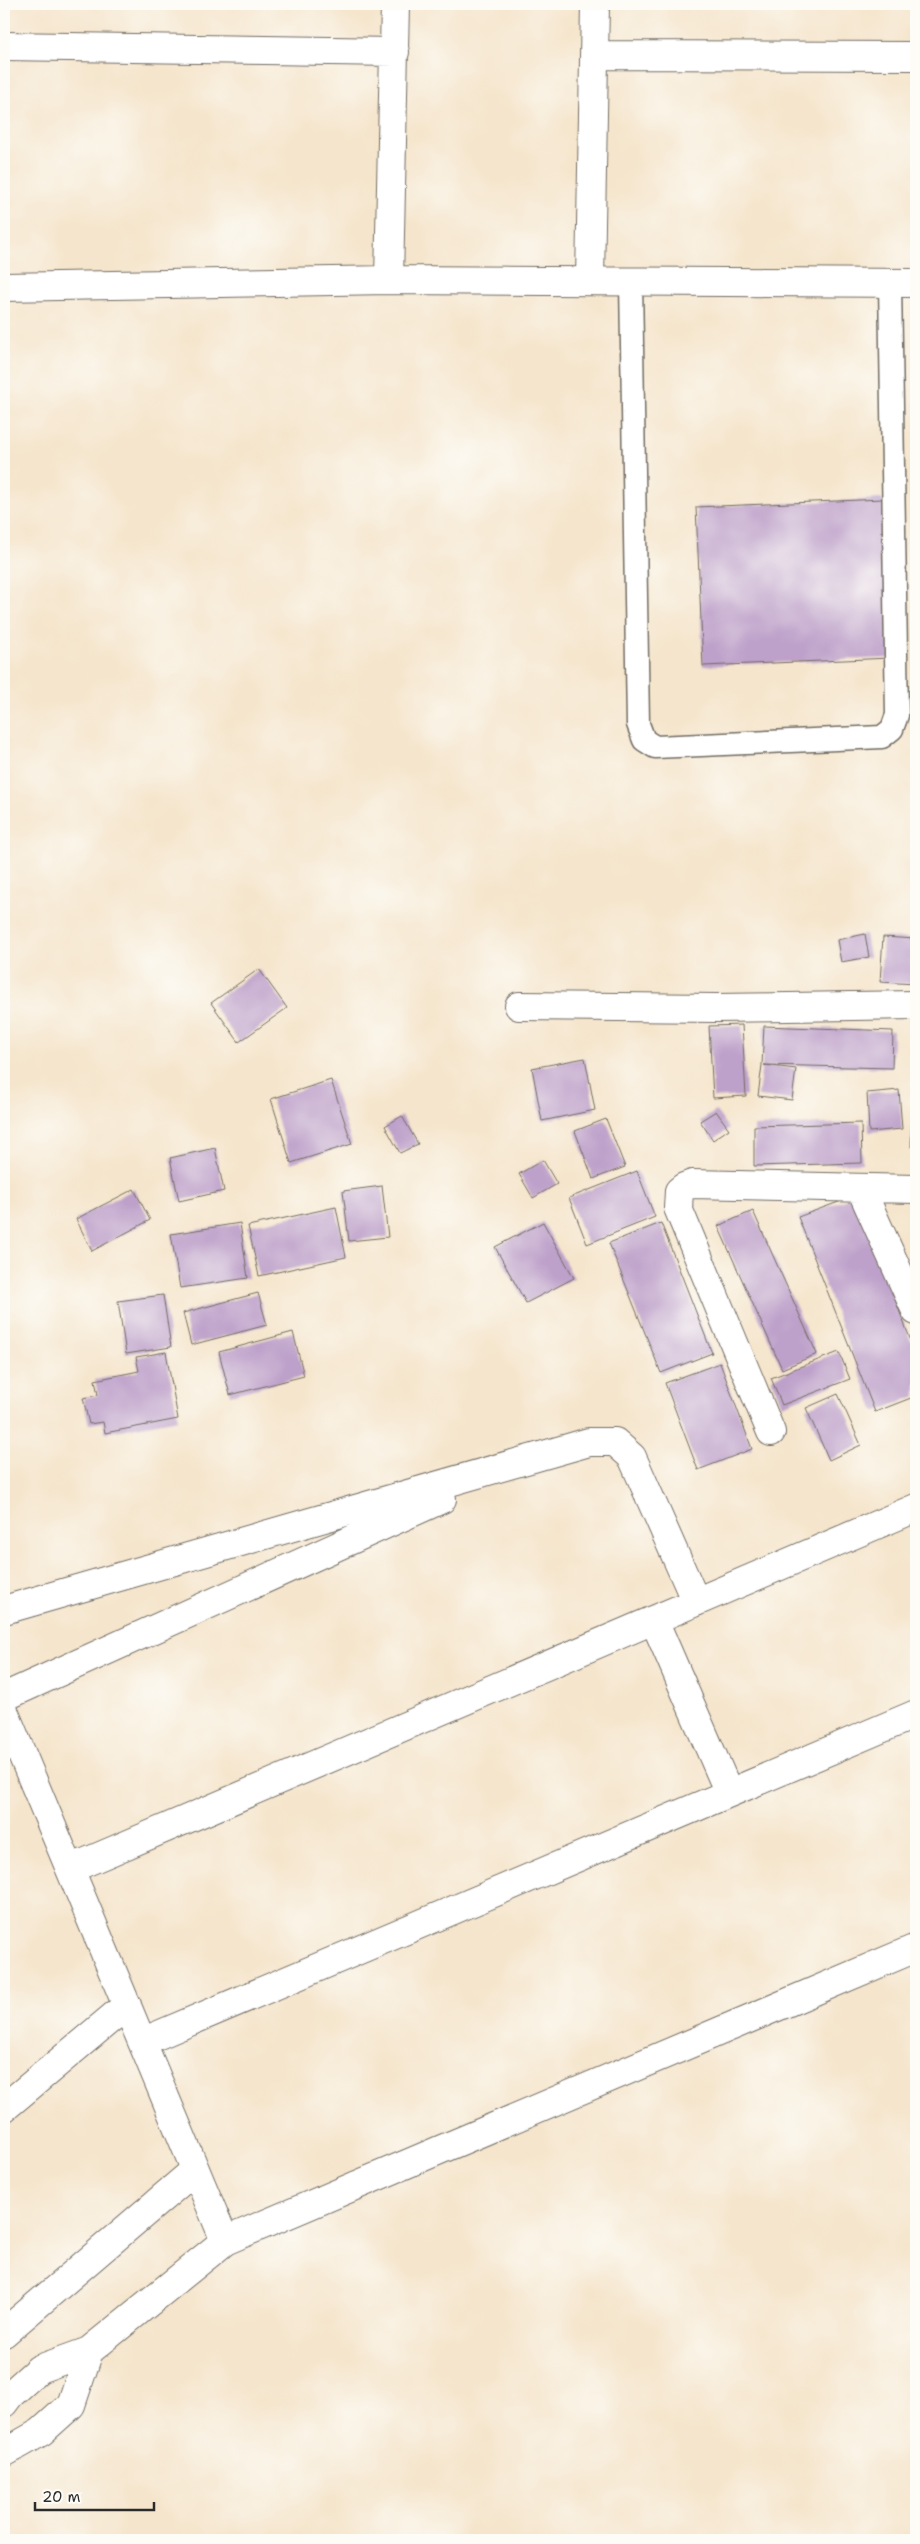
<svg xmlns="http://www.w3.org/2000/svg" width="920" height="2544" font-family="'Shantell Sans',sans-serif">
	<rect width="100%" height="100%" fill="#fdfcf7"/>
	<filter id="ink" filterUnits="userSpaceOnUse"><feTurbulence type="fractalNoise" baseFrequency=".02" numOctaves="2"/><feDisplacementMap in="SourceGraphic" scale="10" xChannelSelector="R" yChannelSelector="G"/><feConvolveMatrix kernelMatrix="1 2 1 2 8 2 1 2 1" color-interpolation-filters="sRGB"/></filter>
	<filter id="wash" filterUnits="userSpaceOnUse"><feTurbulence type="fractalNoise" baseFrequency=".0096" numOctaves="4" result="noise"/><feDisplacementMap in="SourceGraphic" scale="20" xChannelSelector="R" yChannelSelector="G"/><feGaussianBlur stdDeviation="1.12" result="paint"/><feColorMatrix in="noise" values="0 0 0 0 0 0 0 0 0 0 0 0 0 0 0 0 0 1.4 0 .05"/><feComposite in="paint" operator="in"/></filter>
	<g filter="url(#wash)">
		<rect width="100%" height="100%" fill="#f5e5cc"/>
		<g id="blocks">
			<path fill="#bea1ca" d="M883 499 891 658 703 666 696 507Z
				M865 934 869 957 841 962 837 940Z
				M883 937 916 939V984L880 982Z
				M259 969 287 1008 239 1042 211 1003Z
				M742 1025 746 1096 713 1098 709 1026Z
				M764 1026 893 1031 892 1068 764 1065 796 1069 792 1100 758 1096 762 1065Z
				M585 1058 595 1110 542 1121 532 1068Z
				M331 1080 352 1144 291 1163 271 1099Z
				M915 1081H916V1147H911Z
				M899 1090 902 1129 869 1132 867 1093Z
				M716 1111 729 1129 713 1140 700 1121Z
				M402 1116 418 1144 400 1153 385 1126Z
				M606 1119 625 1167 593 1179 575 1131Z
				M861 1123 862 1163 754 1166V1126Z
				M215 1148 224 1191 179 1201 170 1158Z
				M543 1160 557 1184 533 1198 519 1174Z
				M637 1171 655 1217 587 1244 569 1198Z
				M382 1186 388 1237 349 1241 343 1191Z
				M134 1189 150 1220 92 1251 76 1219Z
				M855 1196 916 1354V1396L875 1412 798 1217Z
				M336 1207 346 1257 259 1276 248 1226Z
				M753 1211 817 1354 782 1369 718 1226Z
				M543 1222 574 1278 526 1303 495 1247Z
				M240 1223 248 1278 180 1288 171 1234Z
				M661 1223 712 1353 661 1373 609 1243Z
				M258 1293 267 1325 191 1345 183 1313Z
				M163 1295 171 1347 126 1354 118 1301Z
				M293 1332 304 1376 230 1395 219 1352Z
				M166 1352 178 1419 105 1433 103 1422 89 1424 83 1398 98 1395 95 1380 139 1371 136 1357Z
				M839 1352 850 1379 782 1405 771 1378Z
				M720 1363 752 1449 698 1470 665 1383Z
				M838 1394 861 1445 829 1460 806 1408Z"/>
		</g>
	</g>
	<g filter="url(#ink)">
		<use href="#blocks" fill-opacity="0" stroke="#726c63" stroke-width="1"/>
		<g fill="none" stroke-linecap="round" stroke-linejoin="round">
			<defs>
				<path id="lane" d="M631 281 638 724 644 740 655 747 882 737 892 729 897 715 890 283"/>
				<path id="street" d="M4 46 395 52
					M594 55 916 56
					M389 280 395 4
					M590 280 595 4
					M4 287 389 280 916 283
					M519 1006 716 1008 916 1005
					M861 1189 916 1311
					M771 1432 678 1208 679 1191 684 1187 692 1184 916 1189
					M4 1610 589 1442H615L632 1457 696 1602
					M654 1620 729 1793
					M4 1697 442 1499
					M4 1711 225 2241
					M70 1869 916 1508
					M142 2042 916 1714
					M4 2108 127 2005
					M4 2333 195 2170
					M4 2403 10 2395 39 2369 89 2351 225 2241 916 1948
					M4 2453 41 2432 71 2405 89 2351"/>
			</defs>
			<use href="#lane" stroke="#726c63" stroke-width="25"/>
			<use href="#street" stroke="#726c63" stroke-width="30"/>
			<use href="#lane" stroke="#fff" stroke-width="22"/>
			<use href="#street" stroke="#fff" stroke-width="28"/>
		</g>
	</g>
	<rect width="920" height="2544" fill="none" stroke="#fdfcf7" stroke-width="20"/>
	<path d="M35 2502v8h119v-8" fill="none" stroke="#2b2b2b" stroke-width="2.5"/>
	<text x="42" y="2502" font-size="15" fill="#2b2b2b" stroke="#fdfcf7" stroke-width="4" paint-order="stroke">20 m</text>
</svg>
